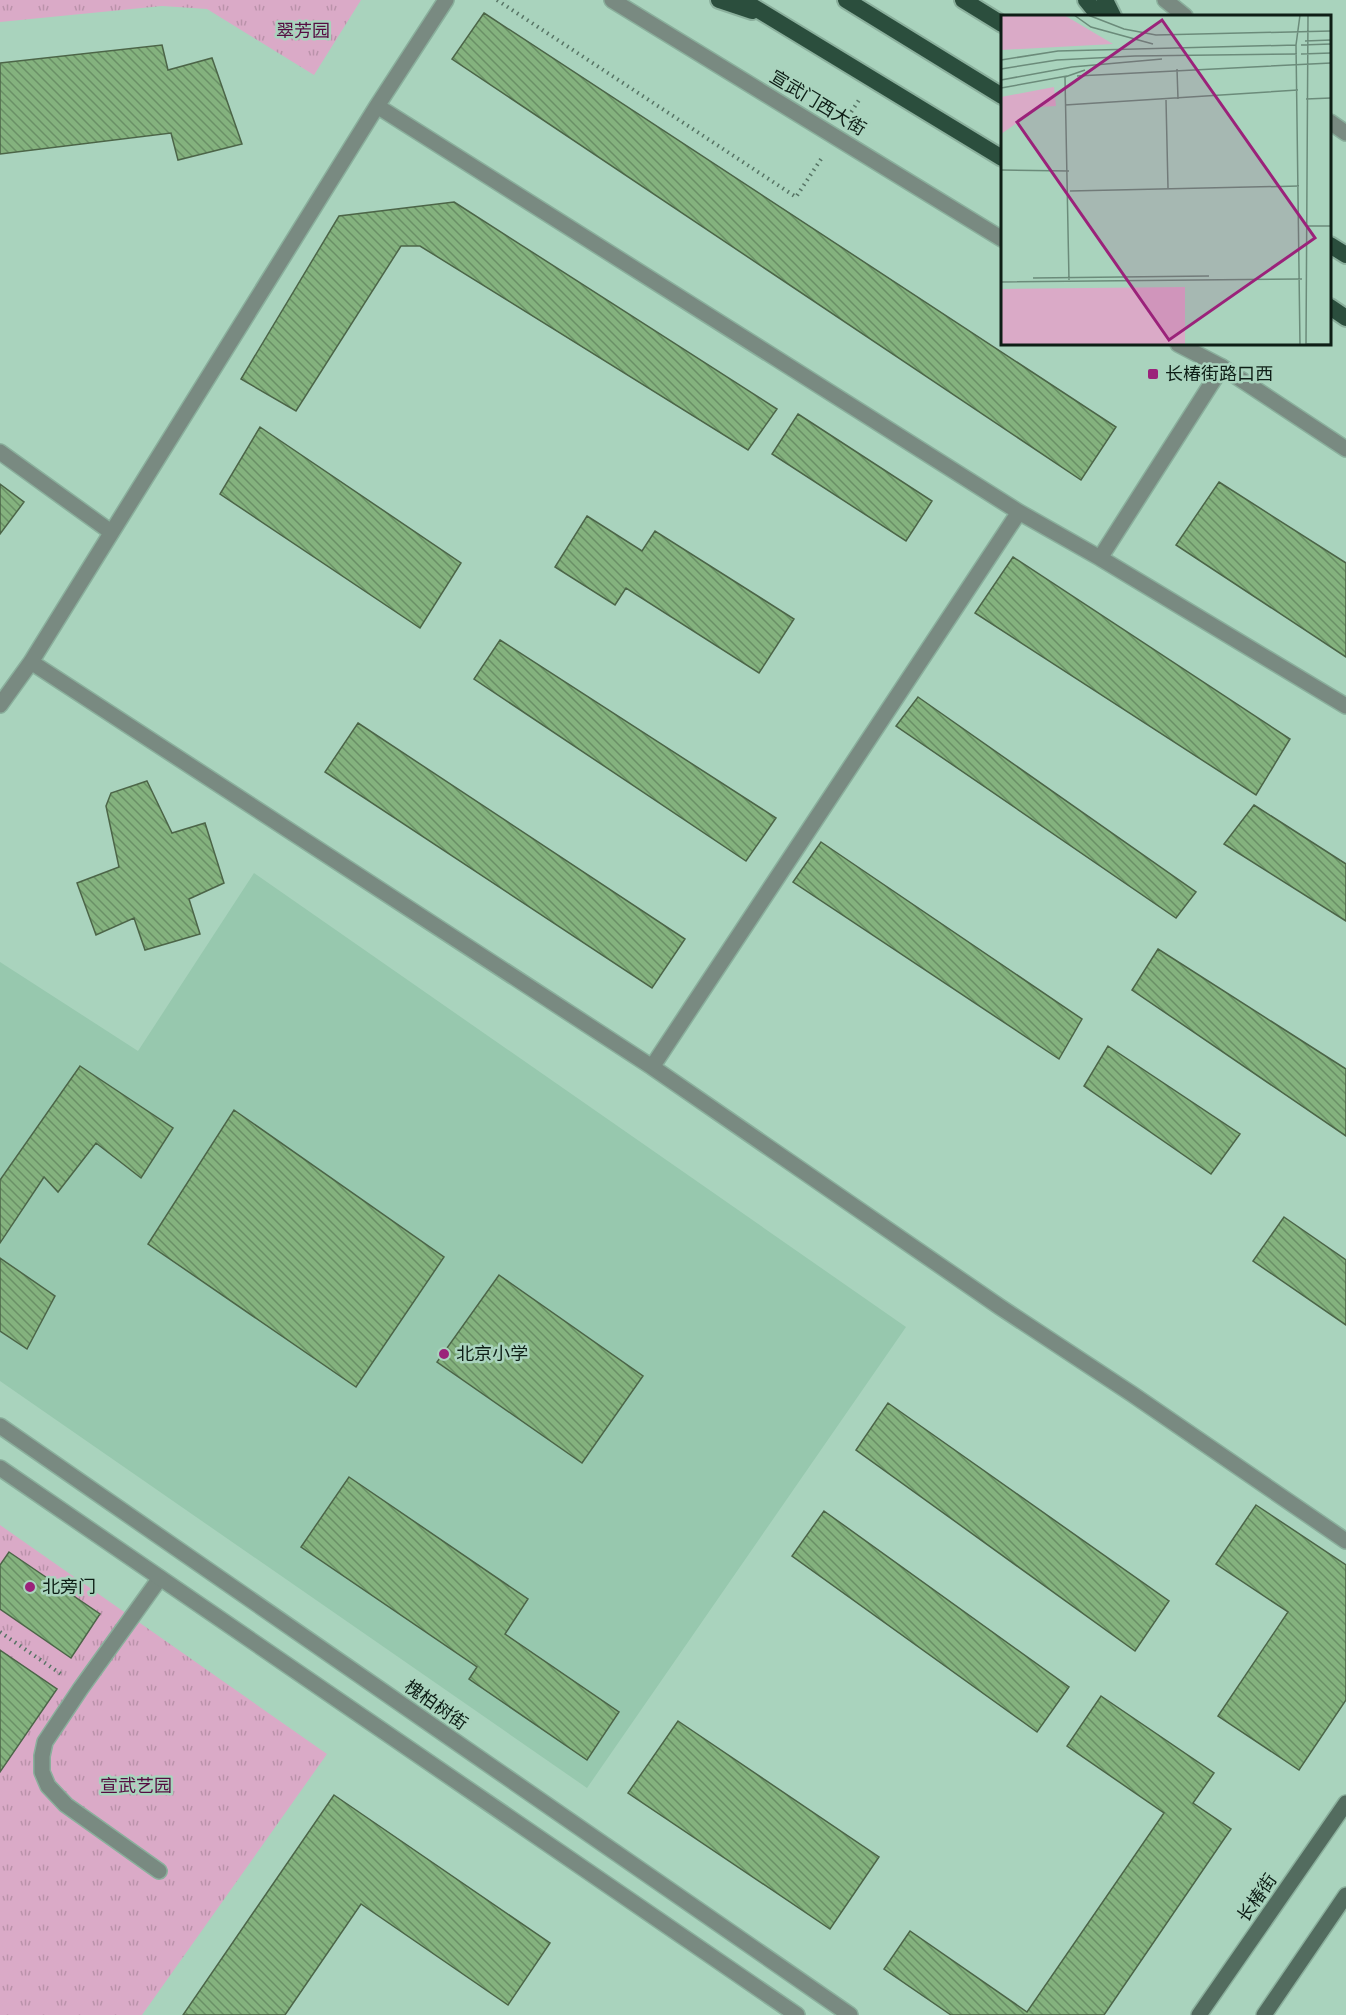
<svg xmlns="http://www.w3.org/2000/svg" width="1346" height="2015" font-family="'Titillium Web','Noto Sans SC',sans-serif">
	<defs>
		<pattern id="park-tufts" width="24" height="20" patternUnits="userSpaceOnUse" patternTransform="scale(1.5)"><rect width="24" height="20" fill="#daaac7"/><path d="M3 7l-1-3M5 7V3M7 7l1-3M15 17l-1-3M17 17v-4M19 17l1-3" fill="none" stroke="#ba92aa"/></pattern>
		<pattern id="building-back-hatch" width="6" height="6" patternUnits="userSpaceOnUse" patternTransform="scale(1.5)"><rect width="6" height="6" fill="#84b27e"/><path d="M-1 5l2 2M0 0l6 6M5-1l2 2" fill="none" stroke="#6a9066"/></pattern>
	</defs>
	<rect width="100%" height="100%" fill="#a9d3bd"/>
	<path fill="#97c8ae" d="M254 873 906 1327 587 1788 0 1381V962L138 1051Z"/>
	<path fill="url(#park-tufts)" d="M0 0H361L314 75 207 9 162 6 0 22Z
		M0 1525 327 1754 142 2015H0Z"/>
	<path fill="url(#building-back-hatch)" stroke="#4c6548" stroke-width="1.5" d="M484 13 1116 427 1081 480 452 59Z
		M162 45 168 70 212 58 242 144 178 160 171 133 0 154V63Z
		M454 202 777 409 748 450 420 246H401L296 411 241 379 339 216Z
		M798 414 932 501 906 541 772 454Z
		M260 427 461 563 420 628 220 494Z
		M1219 482 1346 563V657L1176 545Z
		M0 484 24 502 0 534Z
		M587 516 642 551 655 531 794 619 759 673 626 588 615 605 555 567Z
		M1013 557 1290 739 1256 795 975 613Z
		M500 640 776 818 746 861 474 679Z
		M918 697 1196 892 1176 918 896 726Z
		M358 723 685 939 652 988 325 772Z
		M147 781 172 833 205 823 224 883 189 899 200 934 145 950 134 918 96 935 77 883 119 867 106 806 111 793Z
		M1254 805 1346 864V921L1224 844Z
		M821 842 1082 1019 1059 1059 793 882Z
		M1158 949 1346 1069V1136L1132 990Z
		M1108 1046 1240 1134 1211 1174 1084 1086Z
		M80 1066 173 1128 141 1178 96 1143 58 1192 44 1177 0 1243V1180Z
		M234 1110 444 1257 356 1387 148 1244Z
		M1284 1217 1346 1260V1325L1253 1261Z
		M0 1258 55 1296 27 1349 0 1331Z
		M499 1275 643 1376 582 1463 437 1362Z
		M888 1403 1169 1601 1135 1651 856 1450Z
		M349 1477 528 1599 505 1634 619 1712 587 1760 469 1679 477 1667 301 1547Z
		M1256 1505 1346 1565V1700L1299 1770 1218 1716 1288 1612 1216 1564Z
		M824 1511 1069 1687 1037 1732 792 1556Z
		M9 1552 100 1614 71 1658 0 1609V1565Z
		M0 1650 57 1689 0 1772Z
		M1101 1696 1214 1773 1193 1803 1231 1829 1104 2015H951L884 1969 910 1931 1027 2012 1164 1813 1067 1746Z
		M678 1721 879 1857 830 1929 628 1793Z
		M334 1795 550 1943 508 2005 361 1904 285 2015H183Z"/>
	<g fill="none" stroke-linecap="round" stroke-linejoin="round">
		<defs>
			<path id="service" d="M159 1871 66 1805 48 1786 42 1772V1756L45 1742 81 1688 160 1578"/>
			<path id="minor" d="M377 106 1019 512 1100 558 1346 706
				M0 452 111 532
				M1100 558 1222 367
				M31 662 652 1067 1000 1307 1132 1394 1346 1541
				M0 705 31 662 377 106 446 0
				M652 1067 1019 512"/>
			<path id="tertiary" d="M612 0 1002 239
				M1165 0 1185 16
				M1330 122 1346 133
				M1178 344 1222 367 1346 449
				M0 1426 850 2015
				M0 1468 797 2015"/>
			<path id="secondary" d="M1199 2015 1346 1803
				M1264 2015 1346 1895"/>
			<path id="trunk" d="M719 0 752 11
				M742 0 1002 158
				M846 0 1002 96
				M963 0 1002 24
				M1086 0 1099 16
				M1105 0 1113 16
				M1330 245 1346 255
				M1330 307 1346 318"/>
		</defs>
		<use href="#service" stroke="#8aaf9c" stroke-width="18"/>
		<use href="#minor" stroke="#8aaf9c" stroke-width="18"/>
		<use href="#tertiary" stroke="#8aaf9c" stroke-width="18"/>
		<use href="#secondary" stroke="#8aaf9c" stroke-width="18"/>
		<use href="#trunk" stroke="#8aaf9c" stroke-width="20"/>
		<path stroke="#577465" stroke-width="4" stroke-dasharray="1.5 4.5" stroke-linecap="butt" d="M497 0 796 197 823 156
			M848 117 859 100
			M0 1632 61 1674"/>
		<use href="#service" stroke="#798a81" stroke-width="15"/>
		<use href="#minor" stroke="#798a81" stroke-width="15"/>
		<use href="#tertiary" stroke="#798a81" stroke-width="15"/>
		<use href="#secondary" stroke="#536c5f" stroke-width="15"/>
		<use href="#trunk" stroke="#2b4e3d" stroke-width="16"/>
	</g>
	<g fill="#9b227a" stroke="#a9d3bd" stroke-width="2">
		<rect x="1147" y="368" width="12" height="12" rx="3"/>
		<circle cx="444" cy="1354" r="6"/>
		<circle cx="30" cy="1587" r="6"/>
	</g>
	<g text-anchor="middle" stroke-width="5" stroke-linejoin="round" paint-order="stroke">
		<g font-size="18" fill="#550c41" stroke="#a9d3bd">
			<text x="303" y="37">翠芳园</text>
			<text x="136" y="1792">宣武艺园</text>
		</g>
		<g font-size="18" fill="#0e1e16" stroke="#a9d3bd">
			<text transform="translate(818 103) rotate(31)" y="6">宣武门西大街</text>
			<text transform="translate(436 1705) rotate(35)" y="6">槐柏树街</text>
			<text transform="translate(1257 1898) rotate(-55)" y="6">长椿街</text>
		</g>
		<g font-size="18" fill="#0e1e16" stroke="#a9d3bd" text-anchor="start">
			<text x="1165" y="380">长椿街路口西</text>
			<text x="456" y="1360">北京小学</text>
			<text x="42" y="1593">北旁门</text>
		</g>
	</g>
	<g transform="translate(1001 15)">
		<rect width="330" height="330" fill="#a9d3bd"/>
		<path d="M0 0H63L112 29 0 35ZM53 72 55 91 39 92 0 119V82ZM184 272V330H0V274Z" fill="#daaac7"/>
		<path fill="none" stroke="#6b8b7a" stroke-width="1.5" d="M73 0 90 12 152 29M87 0 123 14 155 20 330 16M304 26 330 25M300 30 330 29M300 39 330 38M0 45 57 36 295 30M0 54 56 45 134 41 296 39M176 54 177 84M76 61 330 48M64 62 68 265M64 62 84 55M0 65 71 52 161 44M0 73 66 61M305 84 330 83M165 85 167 173M64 90 297 75M0 155 68 156M69 176 298 171M305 211H330M32 263 208 261M0 267 301 264M305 329H330M299 330 295 30 299 0M305 330 307 0"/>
		<path fill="#9b227a" fill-opacity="0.15" stroke="#9b227a" stroke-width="3" d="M161 5 314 223 168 325 16 107Z"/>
		<rect width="330" height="330" fill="none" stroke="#0e1e16" stroke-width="3"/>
	</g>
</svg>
